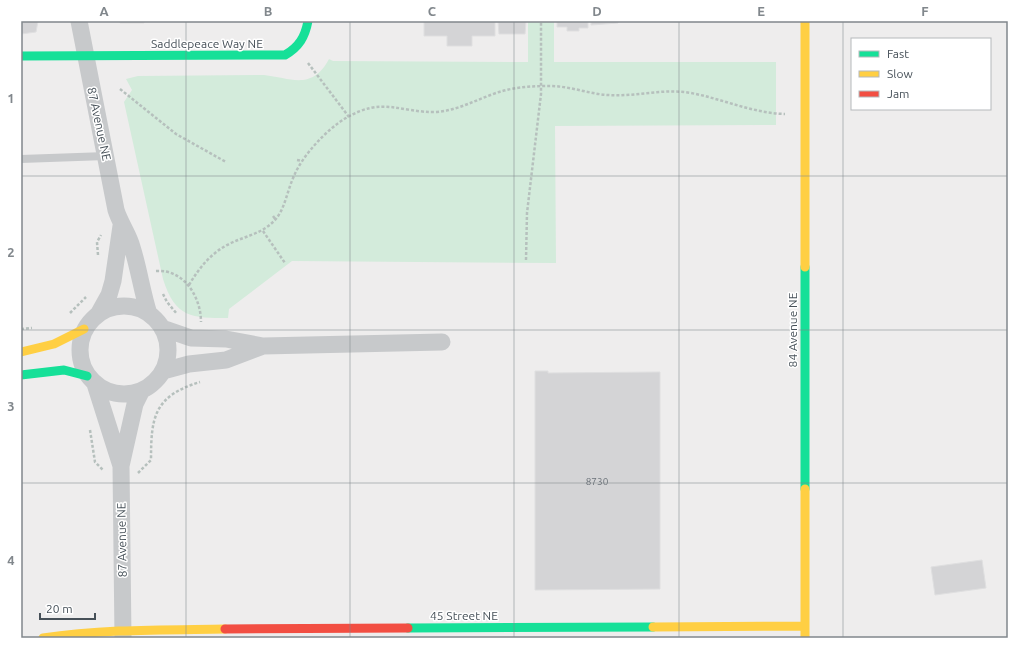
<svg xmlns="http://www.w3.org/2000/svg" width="1029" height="659" font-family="Ubuntu,sans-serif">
	<rect width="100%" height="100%" fill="#eeeded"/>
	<path fill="#d3ebdb" d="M528 21H554V62H776V125L555 126 556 263 292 261 229 309 228 318C192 318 175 318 163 279L124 102 132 90 126 79 138 76 264 75C291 78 312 91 329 59L333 61 528 62Z"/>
	<path fill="#d4d4d6" stroke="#dfdfe0" d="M21 21H38L36 32 21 34Z
		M120 21H144V23H120Z
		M424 21H495V36H472V46H447V36H424Z
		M498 21H526L525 34H499Z
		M557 21H588V28H579V31H567V27H557Z
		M591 21H618V23L591 25Z
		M535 371H548V373L660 372V589L535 590Z
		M982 560 986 588 935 595 931 567Z"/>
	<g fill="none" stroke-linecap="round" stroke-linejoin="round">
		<path stroke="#b6c0bd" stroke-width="2.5" stroke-dasharray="3 2" stroke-linecap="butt" d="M308 63 349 117
			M120 89 176 134 226 162
			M297 160 302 161
			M273 216 276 220
			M263 231 285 263
			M98 255 97 242 101 235
			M526 260 527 213 541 94V21
			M156 271C184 269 201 297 201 322
			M189 285C199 268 211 253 229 244 245 236 262 234 275 220 285 209 287 191 294 176 302 156 327 129 346 118 383 96 400 113 437 112 458 110 476 100 496 93 513 87 532 86 550 86 570 86 589 94 608 95 636 97 663 88 691 93 723 99 752 113 785 114
			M163 294 167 302 177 314
			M70 313 86 297
			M21 329 32 328
			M90 430 95 462 103 470
			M138 473 151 460C151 417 154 396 200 382"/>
		<path stroke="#c7c9cb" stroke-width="8" d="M21 159 106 156"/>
		<path stroke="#c7c9cb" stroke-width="17" d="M79 21 116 210C120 223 129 235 132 247 139 269 142 292 149 314
			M80 350a44 44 0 1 1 88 0a44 44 0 1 1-88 0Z
			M99 313 109 295 113 281 121 226
			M162 328 191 338 226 339 263 346 442 342
			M163 371 189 364 226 360 263 346
			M95 384 121 466
			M123 638 121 466 135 404 141 392"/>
		<path stroke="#16e098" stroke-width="9" d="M21 56 285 55C299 47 305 37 308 21
			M805 267V489
			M21 375 64 370 87 376
			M408 628 653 627"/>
		<path stroke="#ffcf43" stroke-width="9" d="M805 21V267
			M21 352 54 344 84 329
			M805 489V638
			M653 627 805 626
			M43 638C103 629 164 630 225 629"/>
		<path stroke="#f24e42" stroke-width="9" d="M225 629 408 628"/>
	</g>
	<path fill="none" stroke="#81878c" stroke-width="1" stroke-opacity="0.55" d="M186 21V638M350 21V638M514 21V638M679 21V638M843 21V638M21 176H1008M21 330H1008M21 483H1008"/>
	<g text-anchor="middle" stroke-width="3" stroke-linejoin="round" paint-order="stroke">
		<g font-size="10" fill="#6b7279">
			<text x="597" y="485">8730</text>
		</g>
		<g font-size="12" fill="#465058" stroke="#fff">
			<text x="207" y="48">Saddlepeace Way NE</text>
			<text transform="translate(99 124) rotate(78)" y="4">87 Avenue NE</text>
			<text transform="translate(793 330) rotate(-90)" y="4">84 Avenue NE</text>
			<text transform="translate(122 540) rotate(-91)" y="4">87 Avenue NE</text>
			<text x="464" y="620">45 Street NE</text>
		</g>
	</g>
	<rect width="1029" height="659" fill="none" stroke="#ffffff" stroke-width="44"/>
	<rect x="851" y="38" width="140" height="72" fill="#ffffff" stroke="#b5b9bc"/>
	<rect x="859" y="51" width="20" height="6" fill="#16e098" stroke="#b5b9bc"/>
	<text x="887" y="58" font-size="12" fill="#465058">Fast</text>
	<rect x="859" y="71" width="20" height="6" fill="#ffcf43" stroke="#b5b9bc"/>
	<text x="887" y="78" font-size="12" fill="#465058">Slow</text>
	<rect x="859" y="91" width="20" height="6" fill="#f24e42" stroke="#b5b9bc"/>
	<text x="887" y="98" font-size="12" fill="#465058">Jam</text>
	<path d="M40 613v6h55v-6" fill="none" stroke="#465058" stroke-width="2"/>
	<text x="46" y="613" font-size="12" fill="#465058" stroke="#ffffff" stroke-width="3" paint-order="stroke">20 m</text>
	<rect x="22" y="22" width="985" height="615" fill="none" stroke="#81878c" stroke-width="1.5"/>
	<g font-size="13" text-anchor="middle" font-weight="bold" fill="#81878c">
		<text x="104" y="16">A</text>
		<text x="268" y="16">B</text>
		<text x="432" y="16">C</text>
		<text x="597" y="16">D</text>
		<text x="761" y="16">E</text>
		<text x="925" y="16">F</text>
		<text x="11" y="103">1</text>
		<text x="11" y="257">2</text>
		<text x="11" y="411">3</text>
		<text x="11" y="565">4</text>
	</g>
</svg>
